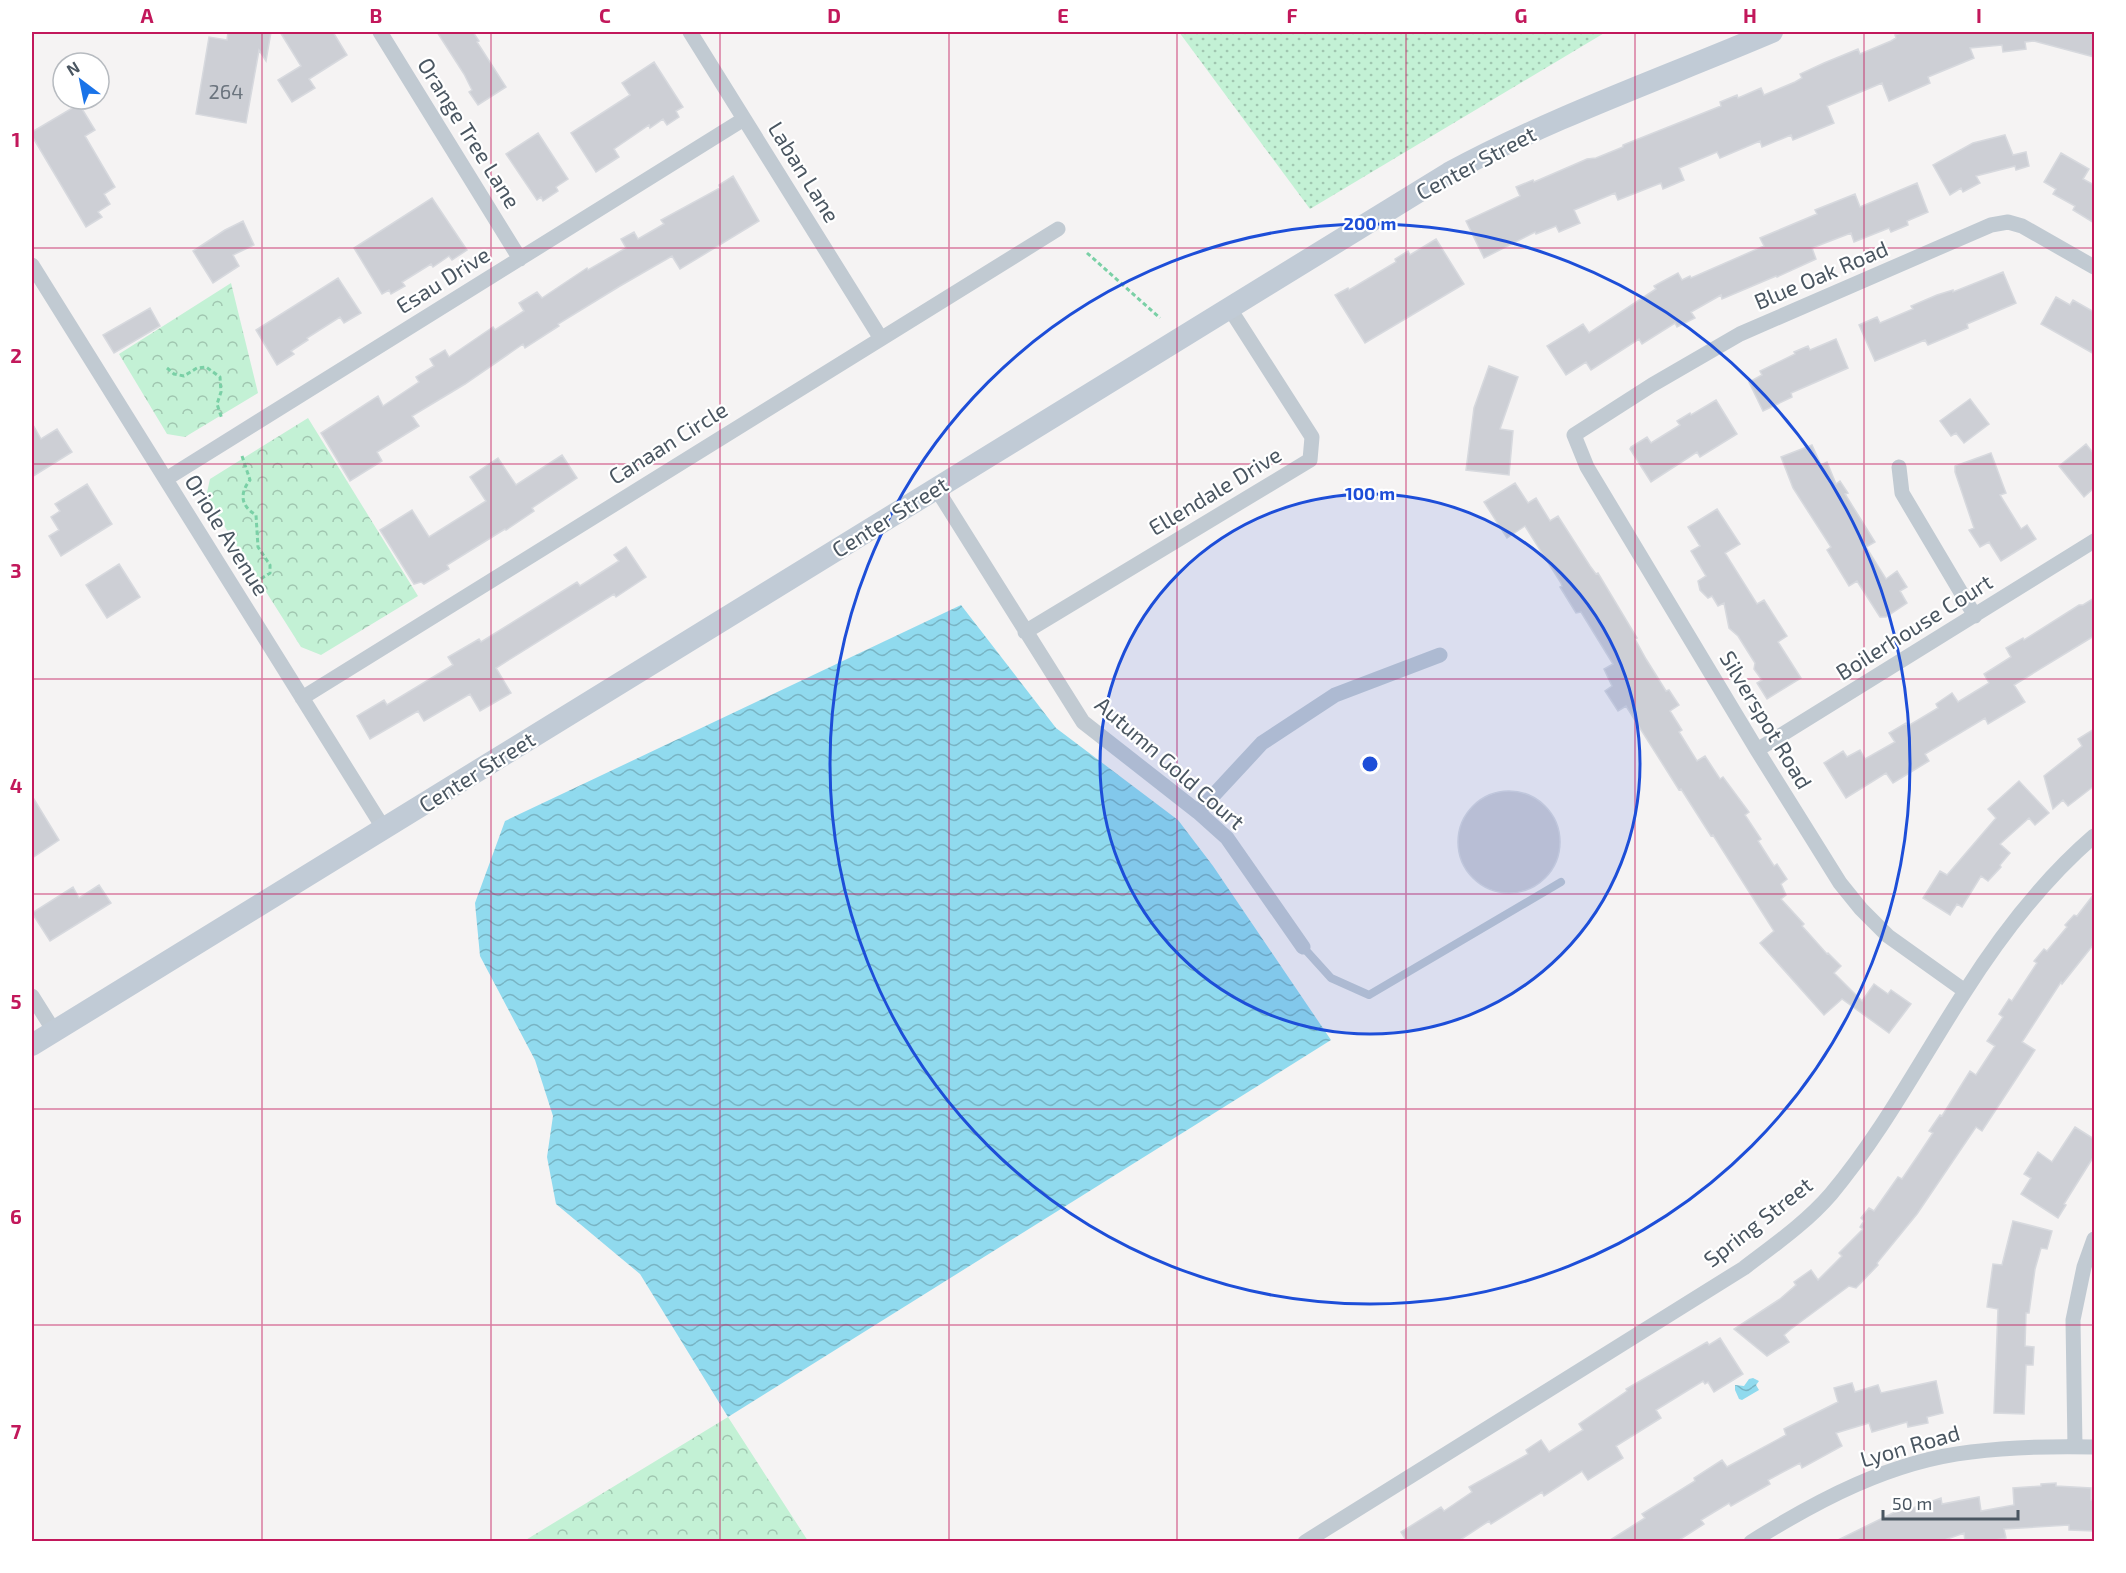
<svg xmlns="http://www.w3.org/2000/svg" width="2126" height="1573" font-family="'Exo 2',sans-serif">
	<defs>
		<pattern id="grass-dots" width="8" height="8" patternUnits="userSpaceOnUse" patternTransform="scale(1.5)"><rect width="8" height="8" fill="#c3f1d5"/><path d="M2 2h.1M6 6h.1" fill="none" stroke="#a0c6b0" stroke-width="1.8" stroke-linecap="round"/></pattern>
		<pattern id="park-crowns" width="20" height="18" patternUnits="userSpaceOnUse" patternTransform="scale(1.5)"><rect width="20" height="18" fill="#c3f1d5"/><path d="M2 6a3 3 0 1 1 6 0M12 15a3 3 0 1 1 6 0" fill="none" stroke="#a0c6b0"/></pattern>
		<pattern id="water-waves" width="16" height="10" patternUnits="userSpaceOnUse" patternTransform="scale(1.5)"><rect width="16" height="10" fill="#90daee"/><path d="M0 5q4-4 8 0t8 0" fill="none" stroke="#78b4c4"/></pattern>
	</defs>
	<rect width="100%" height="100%" fill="#f5f3f3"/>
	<path fill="url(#grass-dots)" d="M1179 32H1606L1310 209Z"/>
	<path fill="url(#park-crowns)" d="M231 283 258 393 185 437 167 434 119 354Z
		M308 418 418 596 321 655 301 647 206 497 210 479Z
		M728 1417 808 1541H524Z"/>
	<path fill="url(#water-waves)" d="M961 605 1056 728 1178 820 1213 866 1331 1040 728 1417 640 1274 556 1204 547 1157 553 1116 535 1060 480 956 475 903 505 821Z
		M1753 1378 1759 1381 1756 1385 1759 1390 1742 1400 1739 1399 1735 1390V1385L1744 1386 1749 1379Z"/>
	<path fill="#cdcfd5" stroke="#d7d9de" stroke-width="1.5" d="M228 32H271L266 61 259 50 246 123 196 114 209 37 227 40Z
		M280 32H333L347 55 309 79 315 88 292 102 278 80 301 66Z
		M437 32H473L479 41 477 42 506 87 478 105 469 92 472 90 464 74Z
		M1904 32H2094V57L2034 41 2025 42 2026 49 2003 52 2002 45 1970 48 1974 58 1928 77 1930 83 1889 101 1882 83 1827 106 1834 123 1793 140 1791 135 1762 147 1760 141 1720 158 1717 152 1679 168 1684 180 1663 189 1661 183 1618 200 1615 193 1574 210 1580 223 1559 232 1556 226 1536 234 1535 232 1484 258 1466 221 1520 196 1516 187 1533 180 1534 182 1587 159 1596 158 1623 147V145L1721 106 1720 102 1737 95 1738 98 1761 88 1764 95 1795 82 1802 78 1800 74 1824 63 1858 49 1860 54 1891 41 1896 38 1895 35Z
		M654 62 683 107 676 111 679 117 667 125 663 119 650 128 649 125 614 149 619 157 596 172 571 133 630 95 622 83Z
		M79 104 95 130 85 136 115 187 104 194 110 204 98 212 102 217 86 227 32 136V132Z
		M538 133 568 179 556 187 558 191 543 201 541 197 537 200 506 154Z
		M2005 135 2013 155 2026 152 2029 166 2016 170 2015 166 1976 176 1980 183 1963 192 1961 188 1950 195 1933 165 1973 143Z
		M2061 153 2089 169 2083 179 2094 185V223L2073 210 2075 206 2053 194 2056 189 2044 182Z
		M733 176 759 221 680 269 672 256 620 286 558 324 559 326 525 348 523 344 465 384 412 416 419 426 377 452 382 461 350 481 321 433 378 396 383 406 419 382 416 377 434 366 430 359 445 350 449 357 493 327 495 330 524 311 519 303 537 292 542 298 587 268 588 270 626 248 621 239 634 232 638 239 664 224 661 220 720 188 719 185Z
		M1917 183 1928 212 1907 221 1908 225 1891 232 1889 228 1854 242 1851 233 1812 248 1816 259 1777 277 1776 276 1722 299 1721 295 1691 312 1695 318 1677 327 1675 323 1642 344 1639 339 1591 370 1586 362 1566 375 1547 346 1583 324 1589 333 1656 289 1654 286 1678 273 1682 280 1690 276 1691 278 1764 246 1760 238 1817 214 1815 210 1855 194 1860 207Z
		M432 198 467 250 452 260 449 256 433 267 431 264 402 282 405 286 391 294 389 290 382 294 354 248Z
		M243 221 254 245 233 255 239 266 213 283 193 251 225 230Z
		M1436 239 1464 284 1365 343 1335 295 1348 288 1349 290 1396 262 1395 259 1408 251 1410 255Z
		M2003 272 2016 303 1967 324 1968 328 1928 345 1925 340 1875 361 1859 325 1877 317 1880 323 1913 309 1911 306 1937 295 1953 290V292Z
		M338 278 361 313 344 323 340 317 307 338 308 340 291 351 294 354 277 365 256 330Z
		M2056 297 2070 305 2073 300 2094 312V354L2041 324Z
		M150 308 160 326 114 353 103 335Z
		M1836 339 1848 368 1791 393 1792 397 1763 411 1749 382 1762 375 1760 371 1795 354 1794 352 1808 346 1810 350Z
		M1489 366 1518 377 1500 429 1513 431 1509 475 1466 470 1474 408Z
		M1970 399 1989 424 1964 443 1956 433 1951 436 1940 421Z
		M1716 400 1737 434 1700 457 1697 452 1651 482 1630 449 1631 447 1647 437 1651 443 1680 425 1677 421 1690 413 1691 415Z
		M32 423 41 439 57 429 72 452 32 477Z
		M2086 444 2094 454V488L2084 497 2059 466Z
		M1812 445 1821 465 1827 462 1836 484 1840 481 1848 493 1845 494 1875 542 1866 547 1886 579 1897 571 1907 587 1900 591 1907 603 1886 617H1880L1857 581 1849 586 1827 550 1831 547 1793 488 1781 457Z
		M1991 453 2006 493 2000 495 2021 529 2027 525 2036 539 2001 561 1989 542 1980 547 1969 530 1974 528 1955 472V466Z
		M562 455 577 478 532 508 534 511 506 530 505 529 447 565 449 569 424 584 421 582 414 584 380 530 412 510 429 537 486 501 470 477 498 458 516 485Z
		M1515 483 1528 503 1536 498 1550 521 1558 516 1590 566 1596 574 1598 573 1637 638 1635 639 1646 659 1666 691 1669 690 1679 705 1670 711 1682 730 1679 732 1697 761 1705 756 1720 779 1723 777 1749 812 1745 815 1761 839 1758 841 1774 866 1777 864 1787 879 1781 884 1786 895 1781 899 1804 924 1802 926 1827 954 1828 953 1841 966 1834 973 1862 1001 1874 984 1888 994 1891 990 1911 1004 1889 1033 1842 999 1824 1015 1760 943 1774 931 1713 835 1711 836 1683 792 1681 789 1679 790 1626 706 1618 711 1605 691 1612 686 1604 669 1613 664 1581 612 1576 613 1560 587 1562 586 1561 583 1525 526 1507 538 1484 502Z
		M87 484 112 524 61 556 49 536 59 530 51 517 60 511 55 504Z
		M1717 509 1740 544 1725 553 1757 604 1764 600 1787 636 1778 642 1801 678 1767 699 1757 683 1762 680 1754 669 1755 663 1738 636 1729 628 1724 603 1718 606 1712 596 1708 598 1700 590 1698 581 1706 576 1691 551 1700 546 1688 527Z
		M626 547 646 577 616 597 614 594 496 668 511 693 480 711 470 694 424 721 418 711 370 739 357 716 384 700 387 705 453 665 448 657 479 639 481 642 577 582 580 586 619 561 614 555Z
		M119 564 140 597 107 618 86 585Z
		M2094 598V636L2014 685 2025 702 1988 724 1985 718 1925 754 1929 761 1893 783 1886 773 1846 798 1824 763 1843 751 1847 757 1860 750 1865 759 1895 742 1889 733 1906 723 1908 726 1938 708 1936 704 1952 693 1958 702 1989 683 1984 674 2011 657 2006 648 2023 638 2024 640 2079 605H2083Z
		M2094 729V786L2068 806 2063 800 2053 809 2044 776 2082 746 2078 739Z
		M2019 781 2049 813 2035 825 2029 818 2000 844 2010 853 2000 865 2001 867 1988 881 1981 876 1962 907 1957 904 1950 915 1923 898 1940 871 1947 875 1996 818 1988 809Z
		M1458 842a51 51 0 1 1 102 0a51 51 0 1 1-102 0Z
		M32 796 59 840 32 858Z
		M99 885 111 903 50 941 32 913 73 887 79 898Z
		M2094 894V944L2062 984 2061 982 2022 1042 2035 1050 1982 1131 1976 1127 1917 1214 1877 1263 1878 1265 1856 1288 1849 1286 1791 1329 1784 1335 1789 1342 1767 1356 1734 1329 1780 1299 1796 1285 1794 1282 1811 1270 1818 1280 1842 1256 1839 1253 1863 1229 1860 1227 1864 1221 1861 1218 1869 1208 1874 1211 1898 1177 1902 1179 1919 1154 1933 1133 1929 1131 1940 1115 1942 1116 1970 1071 1976 1075 1995 1046 1987 1041 2003 1017 1999 1014 2009 999 2012 1001 2037 963 2034 961 2044 949 2047 951 2067 927 2065 925 2074 915 2077 916Z
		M2075 1127 2094 1139V1156L2064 1204 2066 1205 2058 1218 2021 1194 2031 1178 2024 1174 2038 1152 2052 1162Z
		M2013 1221 2052 1231 2047 1249 2041 1248 2035 1269 2029 1313H2026L2025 1346 2034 1347 2033 1365H2026L2024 1414 1994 1413 1998 1309 1987 1307 1993 1264 2002 1265Z
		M1720 1338 1743 1374 1714 1392 1708 1382 1705 1384 1703 1381 1656 1410 1661 1418 1616 1446 1623 1458 1588 1480 1582 1471 1544 1496 1542 1492 1491 1524 1489 1521 1457 1542H1407L1401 1532 1441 1507 1444 1511 1472 1492 1469 1487 1528 1454 1526 1450 1541 1440 1549 1452 1583 1430 1579 1424 1627 1391 1626 1389 1707 1342 1709 1345Z
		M1936 1381 1943 1413 1927 1417 1928 1423 1908 1427 1907 1422 1872 1432 1869 1423 1836 1433 1842 1446 1802 1468 1800 1463 1768 1480 1770 1484 1731 1506 1729 1503 1701 1520 1704 1524 1676 1542H1607L1645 1518 1642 1514 1695 1481 1694 1478 1722 1460 1727 1467 1786 1435 1784 1429 1838 1402 1834 1388 1852 1383 1855 1392 1878 1385 1881 1393Z
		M2056 1483V1486L2091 1488V1500H2094V1531L2069 1530V1525L2004 1529 2006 1538 1984 1542H1965L1964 1533 1939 1542H1834L1911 1504 1913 1508 1941 1498 1942 1504 1979 1497 1981 1511 2014 1505 2013 1488 2041 1486V1484Z"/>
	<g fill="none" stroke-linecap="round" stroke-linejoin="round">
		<path stroke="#7ad0a6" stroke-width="3" stroke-dasharray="4.5 3" stroke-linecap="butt" d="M1087 253 1160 318
			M167 368 174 374 184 376 197 368 206 367 220 377 221 392 217 404 222 419
			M242 456 250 480C239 494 241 506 256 515L258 547 270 565V573L256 582"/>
		<path stroke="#c1cad2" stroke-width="8" d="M1303 947 1331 978 1369 995 1561 882"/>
		<path stroke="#c1cad2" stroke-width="15" d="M380 32 520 259
			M690 32 880 337
			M32 265 384 829
			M1899 467 1902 493 1975 616
			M166 479 744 119
			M936 488 1083 722 1198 812 1227 838 1303 947
			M1025 632 1310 460 1312 437 1230 309
			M302 698 1058 229
			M1757 750 2094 541
			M1198 812 1262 743 1335 695 1440 655
			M1965 991 1888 936 1861 909 1840 883 1757 750 1587 467 1574 435 1652 385 1740 334 1991 225 2008 222 2022 226 2094 267
			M32 996 54 1031
			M2075 1447 2073 1320 2084 1267 2094 1239
			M1305 1542 1744 1268C1774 1245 1806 1223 1831 1194 1883 1132 1920 1061 1964 993 2000 936 2043 880 2094 836
			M1751 1542C1818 1500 1891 1461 1971 1452 2012 1447 2053 1446 2094 1447"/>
		<path stroke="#c1cbd6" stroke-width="22" d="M32 1045 1449 173C1552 117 1664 78 1772 32"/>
	</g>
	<path fill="none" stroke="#c2185b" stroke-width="1.5" stroke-opacity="0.55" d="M262 32V1542M491 32V1542M720 32V1542M949 32V1542M1177 32V1542M1406 32V1542M1635 32V1542M1864 32V1542M32 248H2094M32 464H2094M32 679H2094M32 894H2094M32 1109H2094M32 1325H2094"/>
	<circle cx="1370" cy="764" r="270" fill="#1d4ed8" fill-opacity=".12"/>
	<g fill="none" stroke="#1d4ed8" stroke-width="3">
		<circle cx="1370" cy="764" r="270"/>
		<circle cx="1370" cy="764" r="540"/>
	</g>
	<g text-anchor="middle" stroke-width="4.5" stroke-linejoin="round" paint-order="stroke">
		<g font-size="20" fill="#6b747e">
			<text x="226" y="99">264</text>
		</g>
		<g font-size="22" fill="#4a5661" stroke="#fff">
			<text transform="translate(469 133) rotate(58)" y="8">Orange Tree Lane</text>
			<text transform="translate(1476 163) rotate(-28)" y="8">Center Street</text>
			<text transform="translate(804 172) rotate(58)" y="8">Laban Lane</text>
			<text transform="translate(1821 275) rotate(-23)" y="8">Blue Oak Road</text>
			<text transform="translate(443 280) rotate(-32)" y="8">Esau Drive</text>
			<text transform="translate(668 443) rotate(-32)" y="8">Canaan Circle</text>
			<text transform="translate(1215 491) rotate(-31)" y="8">Ellendale Drive</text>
			<text transform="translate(890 517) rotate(-32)" y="8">Center Street</text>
			<text transform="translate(227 535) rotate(58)" y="8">Oriole Avenue</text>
			<text transform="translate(1914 627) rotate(-32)" y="8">Boilerhouse Court</text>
			<text transform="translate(1766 720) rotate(59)" y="8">Silverspot Road</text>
			<text transform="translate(1170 763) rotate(41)" y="8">Autumn Gold Court</text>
			<text transform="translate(477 772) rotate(-32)" y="8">Center Street</text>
			<text transform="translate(1758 1222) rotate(-38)" y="8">Spring Street</text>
			<text transform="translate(1910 1446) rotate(-16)" y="8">Lyon Road</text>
		</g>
	</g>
	<circle cx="1370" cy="764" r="9" fill="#1d4ed8" stroke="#fff" stroke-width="3"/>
	<g font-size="18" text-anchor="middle" font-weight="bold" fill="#1d4ed8" stroke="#fff" stroke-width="4.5" stroke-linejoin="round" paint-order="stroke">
		<text x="1370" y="230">200 m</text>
		<text x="1370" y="500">100 m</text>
	</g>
	<rect width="2126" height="1573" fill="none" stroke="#ffffff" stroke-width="66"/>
	<g transform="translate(81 81) rotate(328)"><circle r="28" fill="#ffffff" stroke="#b7bbc0" stroke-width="1.5"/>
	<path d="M0-4.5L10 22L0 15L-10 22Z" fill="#1a73e8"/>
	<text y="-9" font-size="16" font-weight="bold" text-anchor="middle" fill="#4a5661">N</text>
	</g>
	<path d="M1883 1510v9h135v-9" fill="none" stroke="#4a5661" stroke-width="3"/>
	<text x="1892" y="1510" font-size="18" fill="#4a5661" stroke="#ffffff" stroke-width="4.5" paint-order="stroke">50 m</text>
	<rect x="33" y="33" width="2060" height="1507" fill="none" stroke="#c2185b" stroke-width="2"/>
	<g font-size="20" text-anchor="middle" font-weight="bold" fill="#c2185b">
		<text x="147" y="23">A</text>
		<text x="376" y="23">B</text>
		<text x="605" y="23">C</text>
		<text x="834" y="23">D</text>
		<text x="1063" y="23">E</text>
		<text x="1292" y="23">F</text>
		<text x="1521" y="23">G</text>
		<text x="1750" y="23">H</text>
		<text x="1979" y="23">I</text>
		<text x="16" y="147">1</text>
		<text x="16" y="363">2</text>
		<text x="16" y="578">3</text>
		<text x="16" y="793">4</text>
		<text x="16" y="1009">5</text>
		<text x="16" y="1224">6</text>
		<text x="16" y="1439">7</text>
	</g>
</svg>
